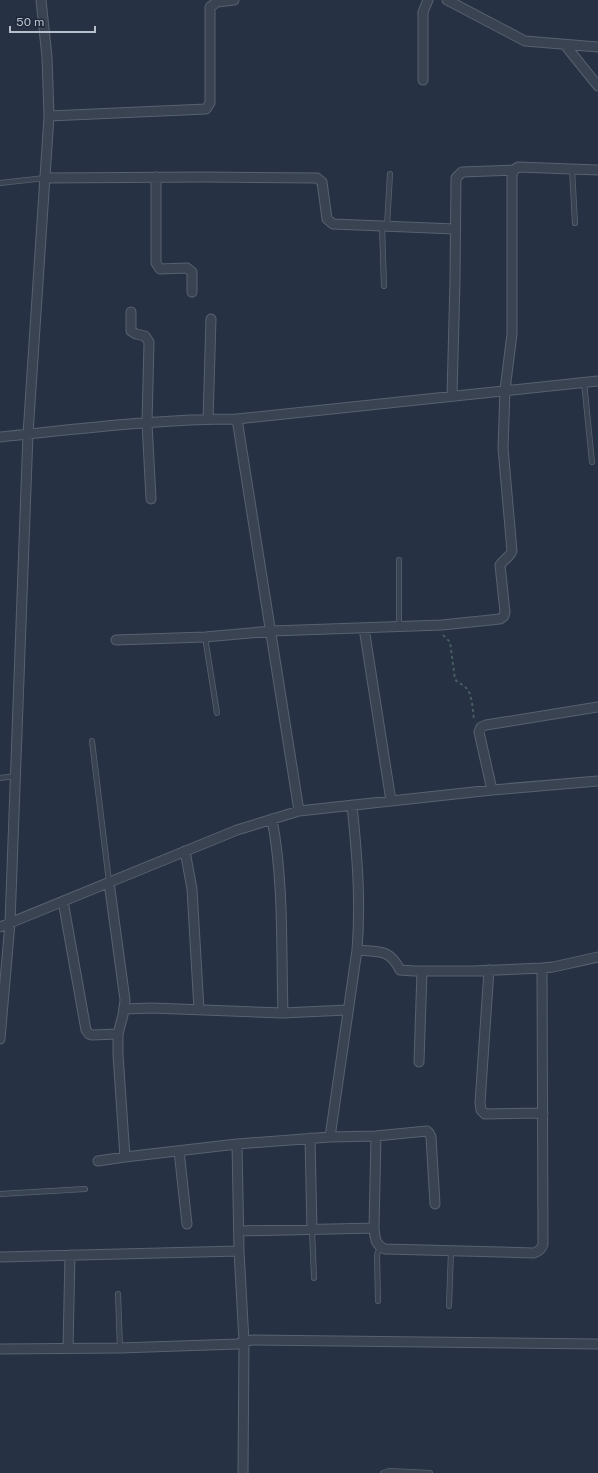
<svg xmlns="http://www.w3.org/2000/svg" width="598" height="1473" font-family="'Public Sans',sans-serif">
	<rect width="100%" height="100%" fill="#263143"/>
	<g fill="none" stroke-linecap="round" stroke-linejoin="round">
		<defs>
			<path id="service" d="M572 169 575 223
				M0 183 45 178
				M382 226 384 286
				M387 226 390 174
				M584 382 592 462
				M399 627V560
				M205 637 217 713
				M92 741 109 882
				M0 778 16 776
				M0 1194 85 1189
				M312 1230 314 1278
				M118 1294 120 1348
				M378 1301 377 1255 380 1247
				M449 1306 451 1251
				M383 1473 389 1471 430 1473"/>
			<path id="minor" d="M447 0 525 41 598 47
				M565 45 598 86
				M423 80V12L428 0
				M49 116 206 109 210 103V7L217 2 234 0
				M156 177V263L160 269 187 268 192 272V292
				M45 178 203 177 317 178 322 182 327 219 333 224 455 229
				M131 312V331L136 334 145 336 149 342 147 423 151 499
				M452 396 455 280 456 178 462 172 514 170
				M208 419 211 319
				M237 419 598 381
				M0 437C79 429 158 419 237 419L299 811
				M364 628 391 801
				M116 640 205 637 272 631 442 625 500 619 504 616 505 612 500 565C503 560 510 557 512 551L503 448 505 390 512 334V174L514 170 518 167 598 170
				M492 790 479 732 481 727 486 725 598 707
				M272 819C284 882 281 949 283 1013
				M185 851 192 889 199 1010
				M109 882 125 1000 123 1015 118 1034V1055L125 1157
				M63 901 86 1030 89 1034 92 1035 118 1034
				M0 927 237 830 299 811 492 790 598 781
				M357 950C378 952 389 948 400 970L414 971H473L542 968 553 967 598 957
				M489 970 480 1103 481 1110 485 1114 543 1113
				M124 1009 152 1008 283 1013 347 1010
				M0 1039 10 923 28 434 49 116 47 57 41 0
				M419 1062 422 971
				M376 1136 374 1228C375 1238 375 1245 385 1249L534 1253C539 1251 542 1249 543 1244L542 968
				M330 1137 357 950C361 901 357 854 352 805
				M310 1138 312 1230
				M237 1144 239 1251 244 1341 243 1473
				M179 1151 187 1224
				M98 1161 125 1157 237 1144 330 1137 376 1136 427 1131 429 1133 431 1137 435 1204
				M239 1231 374 1228
				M0 1257 239 1251
				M68 1348 70 1255
				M0 1349 120 1348 238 1344 244 1341 254 1340 598 1344"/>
		</defs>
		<use href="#service" stroke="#58616f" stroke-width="6"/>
		<use href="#minor" stroke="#58616f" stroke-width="11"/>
		<path stroke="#465c60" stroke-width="2" stroke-dasharray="3 3" stroke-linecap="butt" d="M443 635 450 642 455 679C458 684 464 684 467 689 472 694 473 712 474 720"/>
		<use href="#service" stroke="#3a4352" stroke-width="4.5"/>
		<use href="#minor" stroke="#3a4352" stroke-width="9"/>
	</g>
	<path d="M10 26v6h85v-6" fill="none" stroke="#b7becc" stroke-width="2"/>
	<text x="16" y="26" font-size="12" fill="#b7becc" stroke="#1f2838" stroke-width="3" paint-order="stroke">50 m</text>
</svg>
